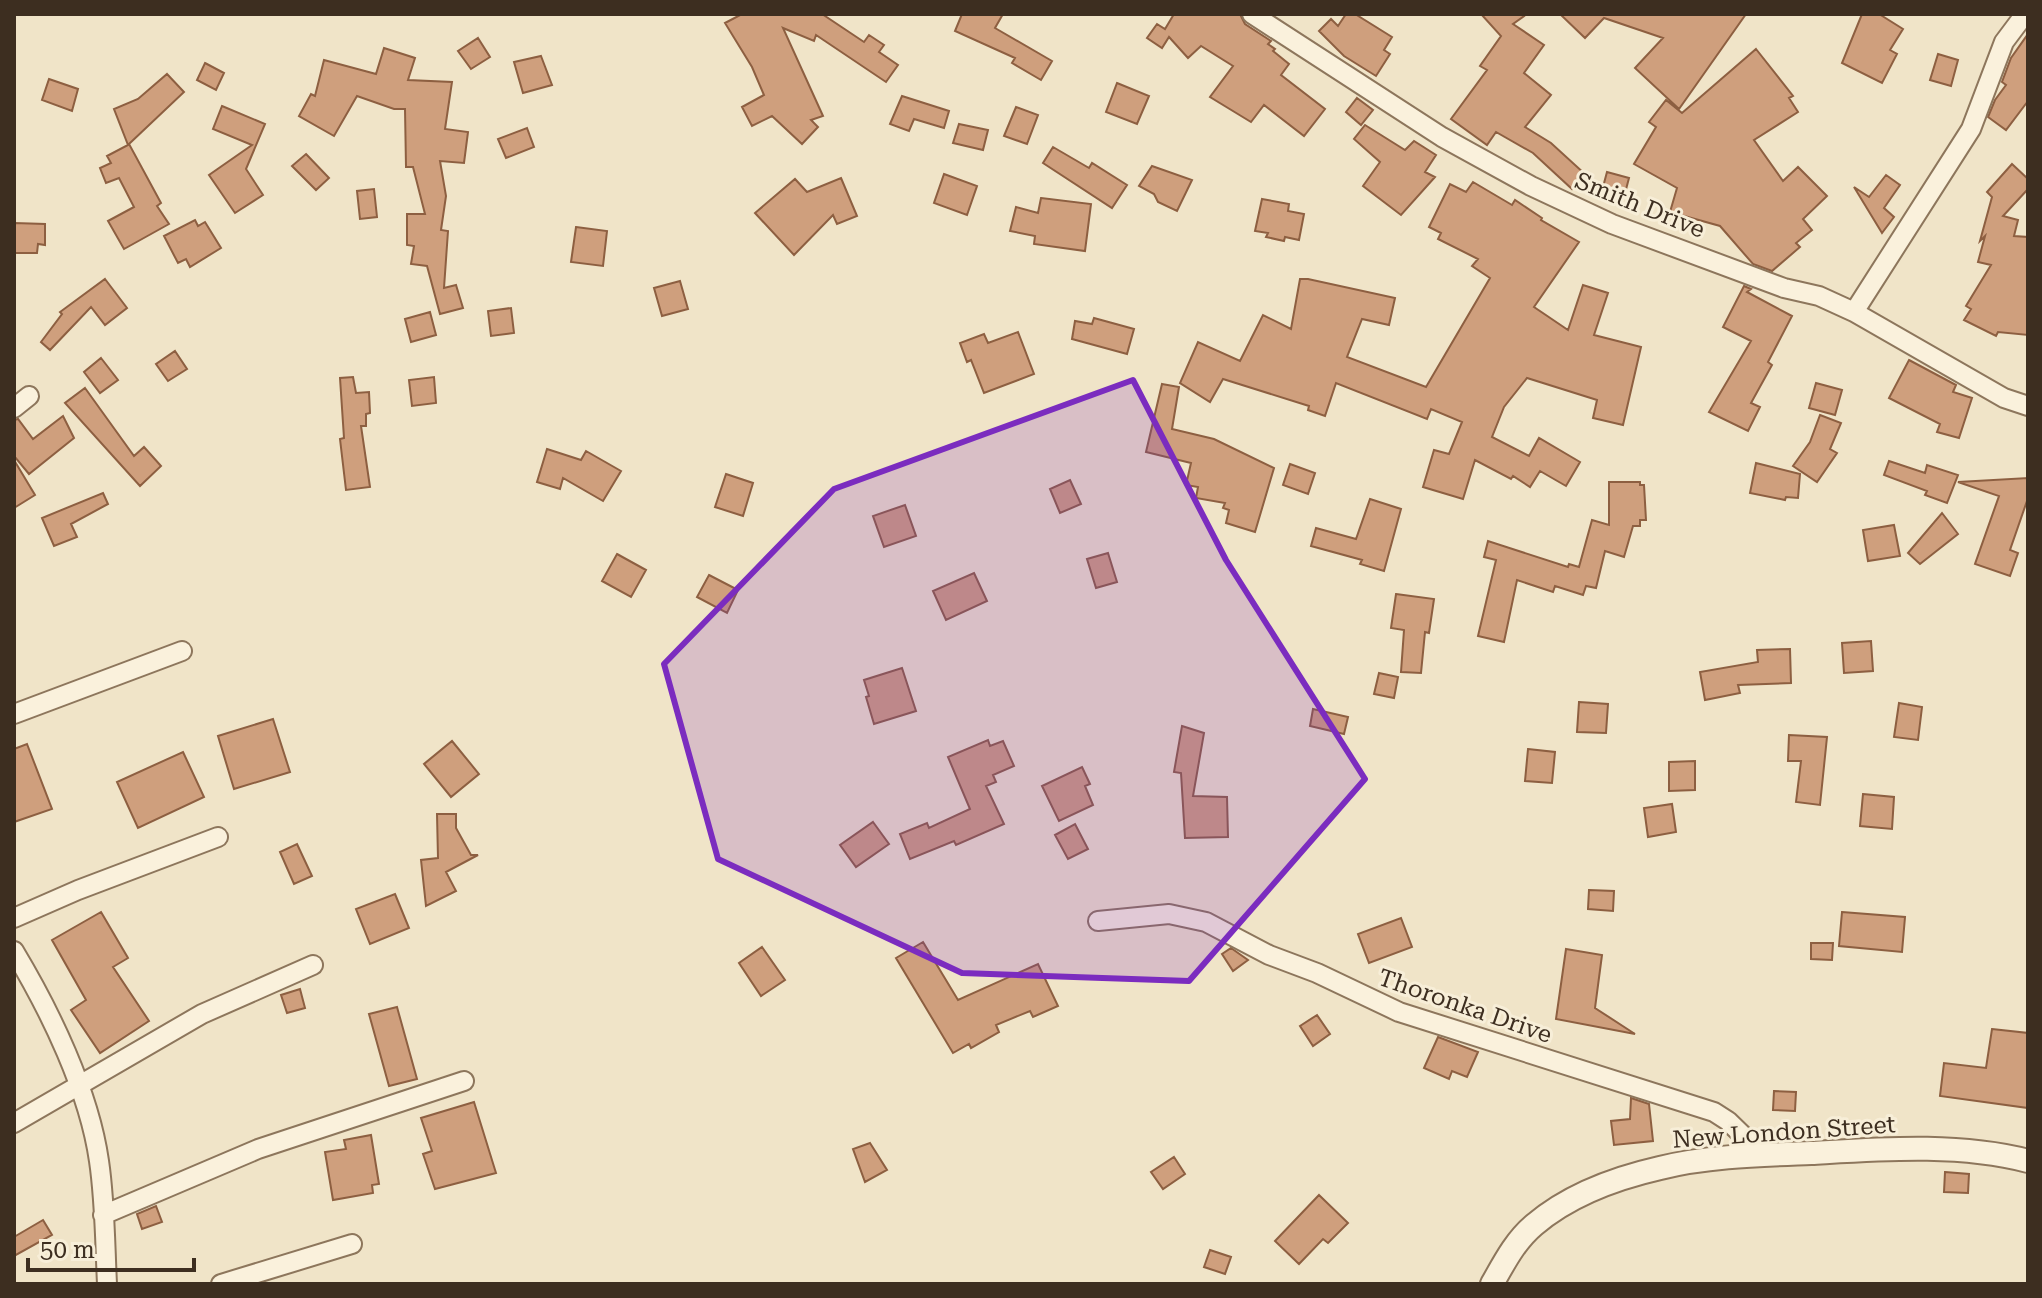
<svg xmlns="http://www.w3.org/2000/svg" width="2042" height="1298" font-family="'Roboto Serif',serif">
	<rect width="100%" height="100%" fill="#f0e4c8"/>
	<path fill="#cf9f7d" stroke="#8d5f41" stroke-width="2" d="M742 14H822L864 42 869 35 884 45 879 52 898 65 886 82 816 35 814 41 783 28 823 116 811 120 818 127 802 144 772 116 752 126 742 107 764 95 752 67 725 23Z
		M962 14H1003L995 28 1052 61 1041 80 1012 63 1015 58 955 31Z
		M1174 14H1240L1245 24 1271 41 1268 44 1275 49 1273 51 1289 64 1281 75 1325 109 1304 136 1264 105 1251 122 1210 97 1233 66 1201 46 1188 58 1169 37 1162 48 1147 38 1157 24 1165 29Z
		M1346 14H1355L1392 37 1384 50 1390 54 1376 76 1344 56 1319 31 1331 19 1338 26Z
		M1481 14H1527L1513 24 1544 45 1524 73 1551 95 1525 127 1551 143 1586 175 1572 189 1533 153 1496 132 1487 145 1451 119 1487 70 1480 66 1501 36Z
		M1560 14H1746L1679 109 1635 68 1663 38 1604 18 1585 38Z
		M1862 14H1879L1903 29 1890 50 1897 54 1882 83 1842 63Z
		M2028 34V101L2006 130 1988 117 1995 100 2006 85 2002 82 2011 58Z
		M478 38 490 57 471 69 458 51Z
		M384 48 415 58 408 80 452 82 445 129 468 132 464 163 440 161 446 196 441 230 448 231 444 288 456 285 463 308 440 314 427 266 411 264 414 246 407 245V214H425L413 167H406L405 109H394L357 96 334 136 299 116 311 94 315 96 324 60 376 74Z
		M1756 49 1793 96 1789 98 1798 112 1754 140 1783 181 1798 167 1827 196 1803 219 1812 230 1796 243 1800 247 1772 271 1753 264 1720 226 1670 212 1677 188 1634 164 1656 127 1649 122 1666 100 1682 113Z
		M1938 54 1958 60 1951 86 1930 80Z
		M541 56 552 85 523 93 514 62Z
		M205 63 224 73 216 90 197 80Z
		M167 74 184 92 129 144 161 203 157 206 169 224 124 249 108 221 134 207 119 178 106 183 100 168 111 163 107 156 128 145 114 109 138 99Z
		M49 79 78 89 72 111 42 100Z
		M1117 83 1149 96 1137 124 1106 112Z
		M902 96 949 111 944 128 914 119 909 131 890 124Z
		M1357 98 1373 110 1361 125 1346 112Z
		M222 106 265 124 246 169 263 195 235 213 209 175 252 145 213 129Z
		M1016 107 1038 115 1027 144 1004 136Z
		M959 124 988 130 983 150 953 143Z
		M1365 125 1405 150 1414 141 1436 155 1425 172 1435 177 1401 215 1363 186 1380 162 1354 139Z
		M527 128 534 147 506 158 498 139Z
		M1053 147 1089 168 1092 163 1127 185 1112 208 1043 163Z
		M306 154 329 178 316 190 292 166Z
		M2012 164 2028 179V189L2003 216 2018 220 2014 236 2028 237V335L1998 332 1996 336 1964 320 1971 309 1966 306 1991 265 1978 262 1985 236 1980 241 1992 197 1987 192Z
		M1152 166 1192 180 1177 211 1158 202 1154 194 1139 186Z
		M1607 172 1629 178 1624 197 1603 187Z
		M944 174 977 186 967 215 934 203Z
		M1886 175 1900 185 1884 208 1894 217 1882 233 1854 187 1869 197Z
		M841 178 857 216 837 224 833 215 794 255 755 213 795 179 807 192Z
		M1473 182 1512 205 1515 200 1542 218 1541 220 1579 242 1534 307 1568 330 1583 285 1608 293 1594 335 1641 347 1623 425 1593 418 1597 400 1527 378 1504 407 1492 437 1529 456 1539 438 1580 462 1566 486 1540 471 1530 487 1513 476 1511 479 1475 460 1463 499 1423 487 1434 450 1449 454 1462 422 1431 409 1427 419 1336 383 1325 416 1308 410 1309 406 1223 379 1210 402 1180 383 1198 342 1240 361 1263 315 1291 329 1300 279H1308L1395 298 1389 325 1362 319 1347 357 1426 387 1490 278 1472 266 1478 259 1438 239 1441 233 1429 227 1450 184 1466 192Z
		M374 189 377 217 360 219 357 191Z
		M1041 198 1091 204 1085 251 1034 244 1035 236 1010 231 1016 207 1038 213Z
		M1262 199 1289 204 1288 211 1304 214 1299 240 1285 237 1284 241 1266 237 1268 233 1255 231Z
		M195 220 198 226 205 222 221 248 190 267 186 259 178 263 164 236Z
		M14 223 45 224V245L38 244 37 253H14Z
		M576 227 607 231 603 266 571 262Z
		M105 279 127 308 105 325 91 307 50 350 41 342 62 314 60 312Z
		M680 281 688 309 662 316 654 288Z
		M1744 286 1751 289 1747 292 1792 316 1768 362 1772 365 1751 403 1760 407 1748 431 1709 412 1751 341 1723 327Z
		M511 308 514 333 491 336 488 311Z
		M430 312 436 335 411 342 405 319Z
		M1094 318 1134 329 1127 354 1072 339 1075 321 1092 324Z
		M1018 332 1034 374 984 393 971 360 967 362 960 343 984 334 988 343Z
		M175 351 187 369 168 381 156 364Z
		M101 358 118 380 100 393 84 372Z
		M1909 360 1956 385 1953 392 1972 398 1959 438 1937 432 1940 424 1889 398Z
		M353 377 356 393 369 392 370 413 366 414V426H361L370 487 346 490 340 439 344 438 340 378Z
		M434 377 436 403 412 406 409 380Z
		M1816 383 1842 390 1835 415 1809 408Z
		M1162 384 1179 387 1172 429 1214 439 1274 468 1255 532 1226 523 1229 510 1223 508 1225 503 1196 498 1198 487 1186 485 1191 463 1146 452Z
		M85 388 134 456 144 447 161 466 140 486 65 403Z
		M1820 415 1841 423 1830 449 1837 453 1817 482 1793 466 1810 442Z
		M63 416 74 438 29 474 14 456V420L18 419 33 439Z
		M547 449 581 460 586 451 621 471 603 501 563 478 560 489 537 482Z
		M14 460 35 495 14 508Z
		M1889 461 1925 473 1927 465 1958 475 1947 503 1925 495 1927 491 1884 475Z
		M1756 463 1800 474 1798 498 1786 497 1785 500 1750 493Z
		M1290 464 1315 473 1308 494 1283 485Z
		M726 474 753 483 743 516 715 507Z
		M2028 478V498L2010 550 2018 553 2010 576 1975 564 1999 496 1958 482Z
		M1070 480 1081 504 1060 513 1050 489Z
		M1609 482H1640V485H1644L1646 520H1640V526H1633L1624 557 1605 551 1596 588 1586 586 1583 595 1555 586 1553 592 1517 580 1504 642 1478 636 1496 560 1484 557 1488 541 1568 567 1569 564 1579 567 1592 520 1609 525Z
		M103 493 108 504 71 524 77 537 54 546 42 518Z
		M1370 499 1401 509 1384 571 1360 564 1362 560 1311 546 1316 528 1356 539Z
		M905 505 916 536 884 547 873 516Z
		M1942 513 1958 534 1920 564 1908 553Z
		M1894 525 1900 556 1868 561 1863 530Z
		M1108 553 1117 582 1096 588 1087 559Z
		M617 554 646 570 631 597 602 581Z
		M974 573 987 601 946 620 933 591Z
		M709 575 738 590 727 613 697 597Z
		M1396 594 1434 599 1429 633 1425 632 1421 673 1401 672 1404 630 1391 628Z
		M1871 641 1873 671 1844 673 1842 643Z
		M1790 649 1791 683 1738 685 1740 693 1705 700 1700 672 1758 662 1757 650Z
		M902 668 916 711 874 724 866 697 869 696 864 680Z
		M1379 673 1398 677 1394 698 1374 694Z
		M1579 702 1608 704 1606 733 1577 732Z
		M1899 703 1922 707 1918 740 1894 737Z
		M1313 709 1348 717 1344 734 1310 726Z
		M273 719 290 772 234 789 218 736Z
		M1182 726 1204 733 1193 796 1227 797 1228 837 1185 838 1181 773 1174 772Z
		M1789 735 1827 737 1820 805 1796 802 1801 761H1788Z
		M988 740 990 746 1003 741 1014 766 993 775 996 782 986 786 1004 824 956 845 954 841 910 859 900 834 927 823 929 828 970 809 948 757Z
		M452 741 479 774 451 797 424 764Z
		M27 744 52 809 14 822V749Z
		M1528 749 1555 752 1552 783 1525 781Z
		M183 752 204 797 138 828 117 782Z
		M1695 761V790L1669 791V762Z
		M1082 767 1090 784 1085 786 1093 805 1059 821 1042 786Z
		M1863 794 1894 797 1892 829 1860 826Z
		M1672 804 1676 832 1648 837 1644 808Z
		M437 814H456V828L471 855H478L446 872 456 891 426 906 421 860 438 858Z
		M873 822 889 844 856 867 840 845Z
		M1075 824 1088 849 1068 859 1055 835Z
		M297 844 312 876 294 884 280 852Z
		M1589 890 1614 891 1613 911 1588 909Z
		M395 894 409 928 370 944 356 909Z
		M101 912 128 958 113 967 149 1021 100 1053 71 1010 86 1000 52 940Z
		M1842 912 1905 917 1902 952 1839 946Z
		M1401 918 1412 947 1369 963 1358 934Z
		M923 942 958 1000 1038 964 1058 1006 1033 1017 1030 1011 996 1025 999 1032 971 1048 969 1044 953 1053 896 958Z
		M1811 943H1833L1832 960 1811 959Z
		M762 947 785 980 761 996 739 963Z
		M1231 948 1248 960 1233 971 1222 954Z
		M1566 949 1602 955 1595 1008 1635 1034 1556 1019Z
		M300 989 305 1008 287 1013 281 995Z
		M397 1007 417 1079 389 1086 369 1014Z
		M1317 1015 1330 1034 1313 1046 1300 1026Z
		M1992 1029 2028 1033V1108L1940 1096 1944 1063 1986 1068Z
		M1438 1037 1478 1052 1467 1077 1452 1071 1449 1079 1424 1068Z
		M1774 1091 1796 1092 1795 1111 1773 1110Z
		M1631 1098 1649 1104 1653 1141 1614 1145 1611 1121 1630 1119Z
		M474 1102 496 1173 435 1189 423 1154 432 1151 421 1118Z
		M371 1135 379 1184 372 1185 373 1193 333 1200 325 1152 346 1149 344 1140Z
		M870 1143 887 1170 865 1182 853 1149Z
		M1174 1157 1185 1174 1163 1189 1151 1172Z
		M1945 1172 1969 1174 1968 1193 1944 1192Z
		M1319 1195 1348 1223 1328 1243 1323 1239 1299 1264 1275 1241Z
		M156 1206 162 1222 142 1229 137 1214Z
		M43 1220 52 1235 14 1256V1237Z
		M1210 1250 1231 1257 1225 1274 1204 1267Z"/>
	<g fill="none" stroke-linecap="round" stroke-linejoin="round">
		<defs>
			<path id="minor" d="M1252 14 1442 137 1531 186 1612 224 1784 288 1819 296 1854 312 2004 398 2028 406
				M1854 312 1971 129 2004 42 2025 14
				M14 408 29 396
				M14 714 182 651
				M14 918 78 890 218 837
				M1098 921 1169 914 1206 922 1269 955 1317 973 1399 1012 1714 1112 1728 1121 1763 1155
				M14 951C50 1011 89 1091 99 1161 105 1201 105 1243 107 1284
				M14 1123 202 1014 313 965
				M103 1215 258 1149 464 1081
				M221 1284 352 1244"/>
			<path id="tertiary" d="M1492 1284C1504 1263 1515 1241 1534 1225 1568 1196 1616 1178 1660 1168 1708 1156 1761 1155 1811 1153 1882 1149 1958 1143 2028 1161"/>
		</defs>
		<use href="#minor" stroke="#8d765c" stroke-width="22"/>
		<use href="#tertiary" stroke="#8d765c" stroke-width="26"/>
		<use href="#minor" stroke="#faf1dc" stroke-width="18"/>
		<use href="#tertiary" stroke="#faf1dc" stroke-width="22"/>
	</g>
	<path fill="#7b2cbf" fill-opacity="0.2" stroke="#7b2cbf" stroke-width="6" stroke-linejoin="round" d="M1133 380 1226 560 1365 779 1189 981 962 973 718 859 664 664 834 489Z"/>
	<g text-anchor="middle" stroke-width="6" stroke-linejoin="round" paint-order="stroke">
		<g font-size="24" fill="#3d2e20" stroke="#f7eed8">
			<text transform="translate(1640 205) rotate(22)" y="8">Smith Drive</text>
			<text transform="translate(1465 1006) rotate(19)" y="8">Thoronka Drive</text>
			<text transform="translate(1784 1132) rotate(-4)" y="8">New London Street</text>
		</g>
	</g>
	<rect width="2042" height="1298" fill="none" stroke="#3d2e20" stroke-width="32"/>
	<path d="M28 1258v12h166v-12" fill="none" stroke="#3d2e20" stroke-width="4"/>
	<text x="40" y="1258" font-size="24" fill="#3d2e20" stroke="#f7eed8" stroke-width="6" paint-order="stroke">50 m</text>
</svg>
